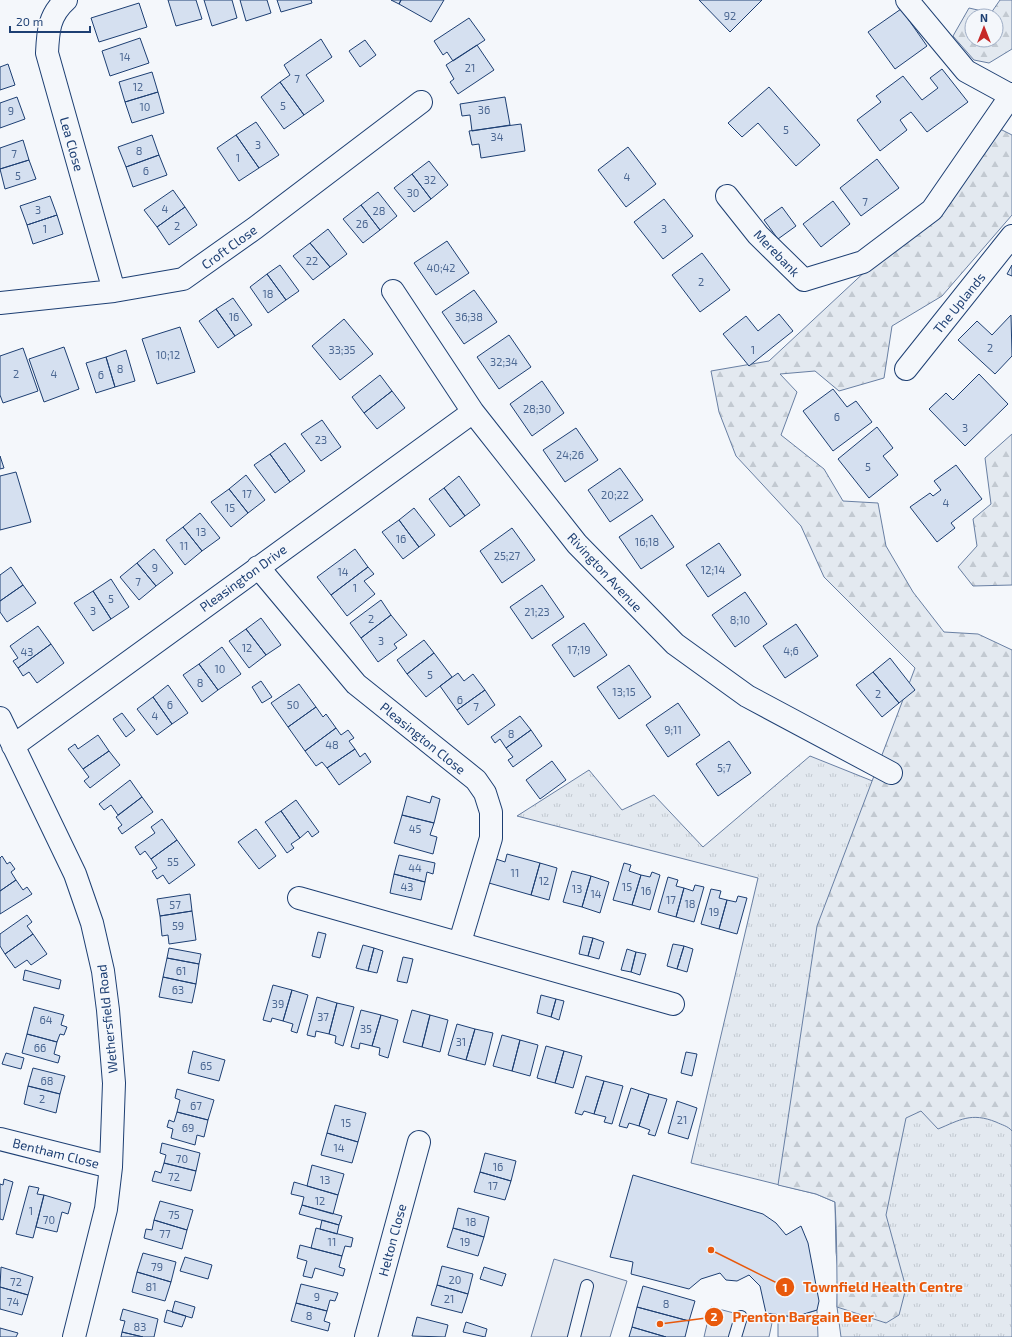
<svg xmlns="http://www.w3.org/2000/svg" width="1012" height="1337" font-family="'Exo 2',sans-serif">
	<defs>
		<pattern id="grass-tufts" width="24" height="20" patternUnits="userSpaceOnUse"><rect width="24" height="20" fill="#e3e9f0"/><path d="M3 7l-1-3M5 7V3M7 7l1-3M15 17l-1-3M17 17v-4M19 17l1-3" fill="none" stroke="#c2c9d1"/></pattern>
		<pattern id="forest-firs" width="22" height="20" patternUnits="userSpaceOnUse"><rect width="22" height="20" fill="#e3e9f0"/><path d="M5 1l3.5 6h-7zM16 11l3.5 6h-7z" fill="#c2c9d1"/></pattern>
	</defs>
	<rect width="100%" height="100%" fill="#f4f7fb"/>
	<path fill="url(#grass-tufts)" stroke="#687fa3" d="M810 756 900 792 1012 778V1337H841L837 1307 838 1270 836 1252 835 1202 816 1194 691 1163 758 878 517 816 589 770 622 810 654 795 703 847Z"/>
	<path fill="url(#forest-firs)" stroke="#687fa3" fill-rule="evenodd" d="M1000 0H1012V49L989 63 974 60 953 36 969 8 991 13ZM972 16H996V40H972Z
		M982 120 1012 135V215L942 296 892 326 884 378 839 391 815 371 780 374 797 392 781 435 824 469 843 501 878 503 886 546 913 592 944 632 978 634 1012 650V1131C1008 1126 1002 1125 996 1122 971 1112 960 1120 938 1129L921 1111 906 1118 886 1215 906 1288 899 1315 886 1323 837 1307C837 1272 837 1237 835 1202L816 1194 778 1185 817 926 915 668 824 577 801 526 736 456 719 412 711 371 769 361 899 240Z
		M1012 434V585L973 586 958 567 977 546 973 519 991 504 985 458Z"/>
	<path fill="#e3e8f0" stroke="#687fa3" d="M554 1259 627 1281 610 1337H531Z
		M711 1307 772 1323 769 1337H704Z
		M817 1310 818 1337H778V1315L794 1317Z"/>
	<path fill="#d5e0f0" stroke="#1d3f73" d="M168 0H196L202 19 176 26Z
		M204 0H232L237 18 212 26Z
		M240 0H267L271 13 246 21Z
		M277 0H311L312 3 281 12Z
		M391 0H401L399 4Z
		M401 0H444L431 22 399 4Z
		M699 0H762L730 32Z
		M139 3 147 27 99 42 91 18Z
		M901 9 927 46 895 69 868 32Z
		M469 18 485 40 453 61 447 52 443 55 434 41Z
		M140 38 149 63 110 76 102 51Z
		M321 39 332 57 306 75 324 101 304 115 280 82 290 75 284 65Z
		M365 40 376 55 360 67 349 51Z
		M477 45 494 70 458 94 450 82 454 79 446 65Z
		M8 64 15 85 0 90V67Z
		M942 69 968 102 927 132 911 112 900 120 907 130 880 151 857 120 881 102 876 96 903 76 922 100 938 88 930 78Z
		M152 72 158 92 125 102 119 82Z
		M280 82 304 115 284 129 261 97Z
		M769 87 820 145 796 166 758 123 742 137 728 123Z
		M158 92 164 113 132 123 125 102Z
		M17 97 25 119 0 128V103Z
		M505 97 510 125 472 131 470 115 462 116 460 104Z
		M256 122 279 155 259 168 236 135Z
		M521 124 525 151 481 158 479 144 472 145 469 131Z
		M152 135 159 155 126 167 118 147Z
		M236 135 259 168 239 181 217 148Z
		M23 140 29 160 0 169V148Z
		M628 147 656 184 626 207 598 170Z
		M159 155 167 175 133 187 126 167Z
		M877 159 899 188 861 216 840 188Z
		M29 160 36 179 5 189 0 169Z
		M429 161 448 185 431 199 412 174Z
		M412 174 431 199 414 212 394 188Z
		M173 190 185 207 157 227 144 210Z
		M378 192 397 216 380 230 361 205Z
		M50 196 57 215 27 225 20 206Z
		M664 199 693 236 663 259 634 222Z
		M833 201 850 224 821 247 803 224Z
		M361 205 380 230 363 243 343 219Z
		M185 207 197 225 169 245 157 227Z
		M782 207 796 226 778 239 764 220Z
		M57 215 63 234 33 244 27 225Z
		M328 229 347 254 330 267 310 243Z
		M447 241 469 273 436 295 414 263Z
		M310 243 330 267 313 280 293 256Z
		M702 253 730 290 700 312 672 275Z
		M280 265 299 291 286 300 267 274Z
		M1012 265V276L1007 274Z
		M267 274 286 300 268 313 250 287Z
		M474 290 497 322 464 344 442 312Z
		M233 298 252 325 235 336 216 309Z
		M216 309 235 336 218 348 199 321Z
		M779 314 793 331 749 366 723 334 746 316 758 331Z
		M1011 315 1012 356 995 374 958 340 977 321 992 335Z
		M344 319 373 354 340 380 312 346Z
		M180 327 195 372 157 384 142 339Z
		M509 335 531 367 499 389 477 357Z
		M64 347 79 389 44 402 29 359Z
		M23 348 38 391 3 403 0 395V356Z
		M126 350 135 381 115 387 106 357Z
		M106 357 115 387 96 393 86 363Z
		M979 374 1008 404 965 446 929 409 946 393 953 400Z
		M380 375 392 391 364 413 352 397Z
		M542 381 564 413 532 436 510 404Z
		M833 389 847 407 856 401 872 422 833 451 803 411Z
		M392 391 405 408 377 429 364 413Z
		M322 420 341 447 321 461 301 434Z
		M877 427 893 448 883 456 898 475 869 498 838 459Z
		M576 428 598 460 565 482 543 450Z
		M285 443 305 471 290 482 270 454Z
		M270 454 290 482 275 493 254 465Z
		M0 456 4 468 0 469Z
		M956 465 982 499 951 523 955 528 937 542 910 507 930 493 933 496 941 490 934 481Z
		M620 468 643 500 610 522 588 490Z
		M16 472 31 522 0 530V476Z
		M246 475 265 500 248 513 229 489Z
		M459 476 480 505 465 516 444 488Z
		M444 488 465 516 450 527 429 499Z
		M229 489 248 513 231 527 211 502Z
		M414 508 435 535 419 547 399 520Z
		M200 513 220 538 202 551 183 527Z
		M652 515 674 547 641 569 619 537Z
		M399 520 419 547 403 559 382 532Z
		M183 527 202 551 185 565 166 540Z
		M512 528 535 560 502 583 480 551Z
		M719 543 741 575 708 597 686 565Z
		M154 549 173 573 156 586 137 563Z
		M355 549 368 567 331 595 317 577Z
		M137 563 156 586 139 600 120 577Z
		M11 567 23 585 0 601V575Z
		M368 567 374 574 364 581 375 594 347 616 331 595Z
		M111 579 129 607 111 619 93 591Z
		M23 585 36 603 7 622 0 612V601Z
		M542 585 564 617 532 639 510 607Z
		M93 591 111 619 93 631 74 603Z
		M745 592 767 624 735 647 712 615Z
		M381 600 391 615 361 638 350 623Z
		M391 615 407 635 394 644 397 648 378 662 361 638Z
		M261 618 281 645 266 655 246 629Z
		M584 623 607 655 574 677 552 645Z
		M796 624 818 656 785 678 763 646Z
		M38 626 51 644 18 668 13 661 18 658 10 646Z
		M246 629 266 655 249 668 229 641Z
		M424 640 434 653 407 674 397 660Z
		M51 644 64 663 37 683 29 672 23 676 18 668Z
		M222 647 241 674 218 690 199 664Z
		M434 653 452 677 426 697 407 674Z
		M890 658 915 690 899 703 873 672Z
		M199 664 218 690 202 702 183 675Z
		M629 665 651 697 619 719 597 687Z
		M873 672 899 703 882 717 856 685Z
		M458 673 464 681 473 674 485 690 457 710 440 686Z
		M261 681 272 697 262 703 252 687Z
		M299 684 316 707 288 727 271 703Z
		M168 685 188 713 172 724 153 697Z
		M485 690 495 705 468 725 457 710Z
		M153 697 172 724 157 735 137 709Z
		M678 703 700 735 668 757 646 725Z
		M316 707 323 717 326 714 336 728 305 751 288 727Z
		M122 713 135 730 126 737 113 719Z
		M520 716 531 730 506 748 500 739 495 743 491 737Z
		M336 728 341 735 348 730 354 738 349 741 355 749 327 768 322 762 316 766 305 751Z
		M531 730 542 746 513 767 508 760 513 757 506 748Z
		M98 735 109 751 83 769 68 749 75 744 78 749Z
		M729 741 751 773 718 796 696 764Z
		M355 749 360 757 365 753 371 762 339 785 327 768Z
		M109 751 120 765 90 788 84 781 89 777 83 769Z
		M552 761 566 780 540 799 526 780Z
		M130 780 142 797 118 815 111 805 104 810 99 804Z
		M407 796 430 803 432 796 440 799 434 823 402 815Z
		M142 797 153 812 122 834 118 828 122 825 116 817Z
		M296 800 319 832 312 837 308 831 300 838 281 811Z
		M281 811 300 838 291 844 294 848 287 853 265 822Z
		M402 815 434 823 430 835 437 837 433 854 394 843Z
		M162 819 177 840 151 859 145 851 140 855 135 847 155 833 151 827Z
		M256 829 276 856 259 869 238 842Z
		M177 840 195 865 169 884 163 875 157 879 152 871 157 868 151 859Z
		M507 854 540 863 531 895 489 883 496 859 505 862Z
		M399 855 435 863 433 874 427 872 425 882 394 874Z
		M2 856 7 864 10 862 15 869 11 872 16 880 0 891V858Z
		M540 863 557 868 549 900 531 895Z
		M624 863 631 865 629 871 641 875 632 905 613 900Z
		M572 871 591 876 582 907 563 902Z
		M652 872 660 875 650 910 632 905 641 875 650 877Z
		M394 874 425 882 421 900 390 893Z
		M591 876 609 882 600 913 582 907Z
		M668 877 678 880 676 886 684 888 676 917 658 912Z
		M16 880 23 890 27 887 32 894 0 914V891Z
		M695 885 704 887 694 922 676 917 684 888 693 891Z
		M711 889 721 891 719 898 727 900 719 929 701 924Z
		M190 894 192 911 160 916 157 899Z
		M738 896 747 898 737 934 719 929 727 900 736 902Z
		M192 911 196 940 169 944 168 935 162 936 160 916Z
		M27 915 32 922 27 926 33 934 5 954 0 946V934Z
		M318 932 326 934 320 958 312 956Z
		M33 934 47 954 31 965 27 960 15 968 5 954Z
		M583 936 593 938 588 956 579 954Z
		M593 938 604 942 599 959 588 956Z
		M673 944 684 946 677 969 667 966Z
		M363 945 374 948 368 971 356 968Z
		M684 946 693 949 687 972 677 969Z
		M169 948 201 954 199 964 167 958Z
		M374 948 383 951 377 973 368 971Z
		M627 949 636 952 631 972 621 970Z
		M636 952 646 954 640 975 631 972Z
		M403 957 413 959 407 983 397 981Z
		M167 958 199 964 196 984 163 977Z
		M25 970 61 980 59 989 23 980Z
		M163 977 196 984 192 1003 159 997Z
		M273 985 292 990 283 1021 272 1018 271 1022 263 1020Z
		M292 990 308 995 297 1033 291 1031 293 1024 283 1021Z
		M541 995 556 999 551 1017 537 1013Z
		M317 997 337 1003 329 1034 316 1031 315 1037 307 1035Z
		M556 999 564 1001 559 1020 551 1017Z
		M337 1003 354 1007 343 1046 335 1043 336 1036 329 1034Z
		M34 1007 64 1015 61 1025 67 1027 64 1035 60 1034 57 1042 27 1034Z
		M361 1010 381 1015 372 1046 360 1043 359 1049 351 1047Z
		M412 1010 430 1015 422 1047 403 1042Z
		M381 1015 398 1020 388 1058 379 1055 380 1048 372 1046Z
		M430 1015 448 1020 440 1052 422 1047Z
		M457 1024 475 1029 466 1060 448 1055Z
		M475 1029 493 1033 485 1065 466 1060Z
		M27 1034 57 1042 54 1054 60 1056 58 1063 22 1053Z
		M502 1035 520 1040 512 1071 493 1066Z
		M520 1040 538 1045 530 1076 512 1071Z
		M546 1046 564 1051 555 1083 537 1078Z
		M193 1051 225 1060 219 1081 188 1073Z
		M564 1051 582 1056 573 1088 555 1083Z
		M686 1052 697 1054 692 1076 681 1073Z
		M6 1053 24 1058 21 1069 2 1064Z
		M33 1068 65 1076 60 1094 28 1086Z
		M586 1076 604 1081 594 1114 584 1111 582 1115 575 1113Z
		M604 1081 623 1086 612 1124 604 1122 606 1117 594 1114Z
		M28 1086 60 1094 56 1113 24 1104Z
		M631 1088 649 1094 639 1126 629 1123 627 1128 619 1126Z
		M177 1089 214 1100 208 1120 177 1112 180 1100 175 1098Z
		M649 1094 667 1099 655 1136 648 1134 650 1130 639 1126Z
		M677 1101 697 1108 688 1139 668 1133Z
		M335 1105 366 1113 358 1142 327 1133Z
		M177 1112 208 1120 204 1137 197 1135 195 1145 171 1138 173 1129 167 1127 169 1120 174 1122Z
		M327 1133 358 1142 352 1163 321 1155Z
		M162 1143 200 1153 196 1171 164 1163 166 1155 160 1153Z
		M485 1153 516 1161 511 1181 480 1172Z
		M164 1163 196 1171 191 1191 152 1181 155 1171 161 1173Z
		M312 1165 344 1174 338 1195 307 1186Z
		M480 1172 511 1181 505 1200 474 1192Z
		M633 1175 763 1214 776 1223 786 1235 801 1226 808 1243 819 1301 817 1310 794 1317 766 1313 760 1286 749 1275 737 1281 726 1280 720 1273 701 1279 689 1289 631 1274 633 1262 610 1257Z
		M4 1179 13 1182 3 1220 0 1219V1184L3 1185Z
		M294 1182 338 1195 333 1214 302 1205 304 1197 291 1194Z
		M29 1186 39 1188 37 1194 44 1195 33 1238 16 1234Z
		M44 1195 71 1203 68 1214 62 1212 57 1232 36 1227Z
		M160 1201 193 1210 187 1230 154 1220Z
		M302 1205 342 1216 339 1225 299 1214Z
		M458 1208 489 1217 484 1237 453 1228Z
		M154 1220 187 1230 182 1249 144 1238 146 1229 152 1230Z
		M322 1220 339 1225 337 1234 320 1229Z
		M316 1228 353 1238 351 1247 345 1246 342 1256 311 1248Z
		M453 1228 484 1237 478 1256 447 1247Z
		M300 1245 342 1256 339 1267 345 1269 343 1276 315 1268 312 1278 303 1276 307 1261 297 1258Z
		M143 1253 176 1262 171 1282 137 1272Z
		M185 1257 212 1265 208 1279 180 1271Z
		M442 1266 473 1274 468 1294 437 1285Z
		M1 1267 33 1277 28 1295 0 1287Z
		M484 1267 506 1274 502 1286 480 1279Z
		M137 1272 171 1282 165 1301 132 1292Z
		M301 1284 338 1293 335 1301 330 1300 327 1311 296 1303Z
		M437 1285 468 1294 462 1313 431 1305Z
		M643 1286 695 1301 689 1321 637 1307Z
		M0 1287 28 1295 22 1315 0 1309Z
		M175 1301 195 1307 192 1318 172 1312Z
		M296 1303 327 1311 324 1321 330 1323 328 1331 291 1321Z
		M637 1307 689 1321 685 1337H666L632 1327Z
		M123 1309 158 1319 154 1337H143L122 1332 125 1321 120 1320Z
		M167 1310 186 1316 182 1327 164 1322Z
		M417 1317 448 1325 445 1337 412 1336Z
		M466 1322 487 1329 485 1337 463 1332Z
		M632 1327 666 1337H629Z
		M0 1328 18 1333 16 1337H0Z
		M122 1332 143 1337H121Z"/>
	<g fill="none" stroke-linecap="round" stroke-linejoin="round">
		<defs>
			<path id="service" d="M574 1337 587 1286
				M735 1337 741 1317"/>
			<path id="minor" d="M66 0C49 15 48 31 47 53L114 291
				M907 0 966 71 1010 95 1012 98
				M727 196 758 235 804 280 863 262 932 210 1012 94
				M393 291 473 412 577 544 675 644 747 696 891 773
				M0 303 114 291 183 279 255 228 421 102
				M906 369 1012 236
				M258 567 356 684 476 780 485 793 491 812V838L460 942
				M0 718 75 874 92 923 103 971 108 1010 114 1083 111 1167 106 1209 74 1337
				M13 746 473 412
				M299 898 673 1004
				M0 1139 111 1167
				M366 1337 419 1142"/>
		</defs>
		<use href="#service" stroke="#1d3f73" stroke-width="14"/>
		<use href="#minor" stroke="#1d3f73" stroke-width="24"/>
		<use href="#service" stroke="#f4f7fb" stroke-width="12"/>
		<use href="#minor" stroke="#f4f7fb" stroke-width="22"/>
	</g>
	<g text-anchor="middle" stroke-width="3" stroke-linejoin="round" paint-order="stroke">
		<g font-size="11" fill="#4b6792">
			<text x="730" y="20">92</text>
			<text x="125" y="61">14</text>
			<text x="470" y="72">21</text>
			<text x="297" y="83">7</text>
			<text x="138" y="91">12</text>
			<text x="283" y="110">5</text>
			<text x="145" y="111">10</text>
			<text x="484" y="114">36</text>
			<text x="11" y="115">9</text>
			<text x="786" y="134">5</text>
			<text x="497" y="141">34</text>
			<text x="258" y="149">3</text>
			<text x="139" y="155">8</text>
			<text x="14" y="158">7</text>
			<text x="238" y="162">1</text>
			<text x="146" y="175">6</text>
			<text x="18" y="180">5</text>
			<text x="627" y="181">4</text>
			<text x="430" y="184">32</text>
			<text x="413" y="197">30</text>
			<text x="865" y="206">7</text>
			<text x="165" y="213">4</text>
			<text x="38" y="214">3</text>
			<text x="379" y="215">28</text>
			<text x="362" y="228">26</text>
			<text x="177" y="230">2</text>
			<text x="45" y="233">1</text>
			<text x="664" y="233">3</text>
			<text x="312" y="265">22</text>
			<text x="441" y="272">40;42</text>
			<text x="701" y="286">2</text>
			<text x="268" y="298">18</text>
			<text x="234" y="321">16</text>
			<text x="469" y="321">36;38</text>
			<text x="990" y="352">2</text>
			<text x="342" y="354">33;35</text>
			<text x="753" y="354">1</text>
			<text x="168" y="359">10;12</text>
			<text x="504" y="366">32;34</text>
			<text x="120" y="373">8</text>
			<text x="16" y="378">2</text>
			<text x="54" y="378">4</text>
			<text x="101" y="379">6</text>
			<text x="537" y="413">28;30</text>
			<text x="837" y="421">6</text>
			<text x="965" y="432">3</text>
			<text x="321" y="444">23</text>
			<text x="570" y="459">24;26</text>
			<text x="868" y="471">5</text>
			<text x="247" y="498">17</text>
			<text x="615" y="499">20;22</text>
			<text x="946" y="507">4</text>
			<text x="230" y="512">15</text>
			<text x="201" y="536">13</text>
			<text x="401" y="543">16</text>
			<text x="647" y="546">16;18</text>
			<text x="184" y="550">11</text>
			<text x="507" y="560">25;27</text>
			<text x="155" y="572">9</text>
			<text x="713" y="574">12;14</text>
			<text x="343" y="576">14</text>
			<text x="138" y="586">7</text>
			<text x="355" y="592">1</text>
			<text x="111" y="603">5</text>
			<text x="93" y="615">3</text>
			<text x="537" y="616">21;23</text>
			<text x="371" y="623">2</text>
			<text x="740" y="624">8;10</text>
			<text x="381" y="645">3</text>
			<text x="247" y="652">12</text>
			<text x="579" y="654">17;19</text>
			<text x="791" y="655">4;6</text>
			<text x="27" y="656">43</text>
			<text x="220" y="673">10</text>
			<text x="430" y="679">5</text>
			<text x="200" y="687">8</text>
			<text x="624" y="696">13;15</text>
			<text x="878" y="698">2</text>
			<text x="460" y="704">6</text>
			<text x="170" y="709">6</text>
			<text x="293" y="709">50</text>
			<text x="476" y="711">7</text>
			<text x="155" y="720">4</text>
			<text x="673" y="734">9;11</text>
			<text x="511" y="738">8</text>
			<text x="332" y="749">48</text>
			<text x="724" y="772">5;7</text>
			<text x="415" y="833">45</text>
			<text x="173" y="866">55</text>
			<text x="415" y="872">44</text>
			<text x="515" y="877">11</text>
			<text x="544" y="885">12</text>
			<text x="407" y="891">43</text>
			<text x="627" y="891">15</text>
			<text x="577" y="893">13</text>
			<text x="646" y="895">16</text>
			<text x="596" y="898">14</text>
			<text x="671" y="904">17</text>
			<text x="690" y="908">18</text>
			<text x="175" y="909">57</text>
			<text x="714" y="916">19</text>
			<text x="178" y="930">59</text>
			<text x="181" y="975">61</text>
			<text x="178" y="994">63</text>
			<text x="278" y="1008">39</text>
			<text x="323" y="1021">37</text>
			<text x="46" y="1024">64</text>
			<text x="366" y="1033">35</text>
			<text x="461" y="1046">31</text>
			<text x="40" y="1052">66</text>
			<text x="206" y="1070">65</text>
			<text x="47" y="1085">68</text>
			<text x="42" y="1103">2</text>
			<text x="196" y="1110">67</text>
			<text x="682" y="1124">21</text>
			<text x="346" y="1127">15</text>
			<text x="188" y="1132">69</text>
			<text x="339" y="1152">14</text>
			<text x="182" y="1163">70</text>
			<text x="498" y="1171">16</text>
			<text x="174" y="1181">72</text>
			<text x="325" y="1184">13</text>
			<text x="493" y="1190">17</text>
			<text x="320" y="1205">12</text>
			<text x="31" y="1215">1</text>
			<text x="174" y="1219">75</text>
			<text x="49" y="1224">70</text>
			<text x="471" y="1226">18</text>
			<text x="165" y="1238">77</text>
			<text x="332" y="1246">11</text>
			<text x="465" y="1246">19</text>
			<text x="157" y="1271">79</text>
			<text x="455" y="1284">20</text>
			<text x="16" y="1286">72</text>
			<text x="151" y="1291">81</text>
			<text x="317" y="1301">9</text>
			<text x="449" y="1303">21</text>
			<text x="13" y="1306">74</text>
			<text x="666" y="1308">8</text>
			<text x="309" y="1320">8</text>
			<text x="140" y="1331">83</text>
		</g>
		<g font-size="13" fill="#1d3f73" stroke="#f4f7fb">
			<text transform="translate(72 144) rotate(74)" y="5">Lea Close</text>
			<text transform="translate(229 247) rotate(-36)" y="5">Croft Close</text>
			<text transform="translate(777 253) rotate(46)" y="5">Merebank</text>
			<text transform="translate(959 303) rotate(-51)" y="5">The Uplands</text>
			<text transform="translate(605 572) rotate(47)" y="5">Rivington Avenue</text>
			<text transform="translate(243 578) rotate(-36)" y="5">Pleasington Drive</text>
			<text transform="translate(423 738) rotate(39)" y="5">Pleasington Close</text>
			<text transform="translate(107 1019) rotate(-96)" y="5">Wethersfield Road</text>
			<text transform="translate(56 1153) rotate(14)" y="5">Bentham Close</text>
			<text transform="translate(392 1240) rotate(-75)" y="5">Helton Close</text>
		</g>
	</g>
	<path fill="none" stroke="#e8590c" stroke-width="1.5" d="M711 1250L785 1287M660 1324L714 1317"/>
	<g fill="#e8590c" stroke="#f4f7fb" stroke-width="1.5">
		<circle cx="711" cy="1250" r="4"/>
		<circle cx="660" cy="1324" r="4"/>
		<circle cx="785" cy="1287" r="10"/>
		<circle cx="714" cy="1317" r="10"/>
	</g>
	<g font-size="12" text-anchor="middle" font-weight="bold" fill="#fff">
		<text x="785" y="1292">1</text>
		<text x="714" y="1321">2</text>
	</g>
	<g font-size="14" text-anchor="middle" font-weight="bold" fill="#e8590c" stroke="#f4f7fb" stroke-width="3" stroke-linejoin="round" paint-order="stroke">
		<text x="883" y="1292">Townfield Health Centre</text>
		<text x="803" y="1322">Prenton Bargain Beer</text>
	</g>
	<g transform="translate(984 28)"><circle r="19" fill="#f4f7fb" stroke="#9eadc5"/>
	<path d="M0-3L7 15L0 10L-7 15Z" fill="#c62828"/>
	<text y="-6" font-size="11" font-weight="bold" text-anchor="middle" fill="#1d3f73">N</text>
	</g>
	<path d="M10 26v6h80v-6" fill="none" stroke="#1d3f73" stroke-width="2"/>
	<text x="16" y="26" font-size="12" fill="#1d3f73" stroke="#f4f7fb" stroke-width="3" paint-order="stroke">20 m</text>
</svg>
